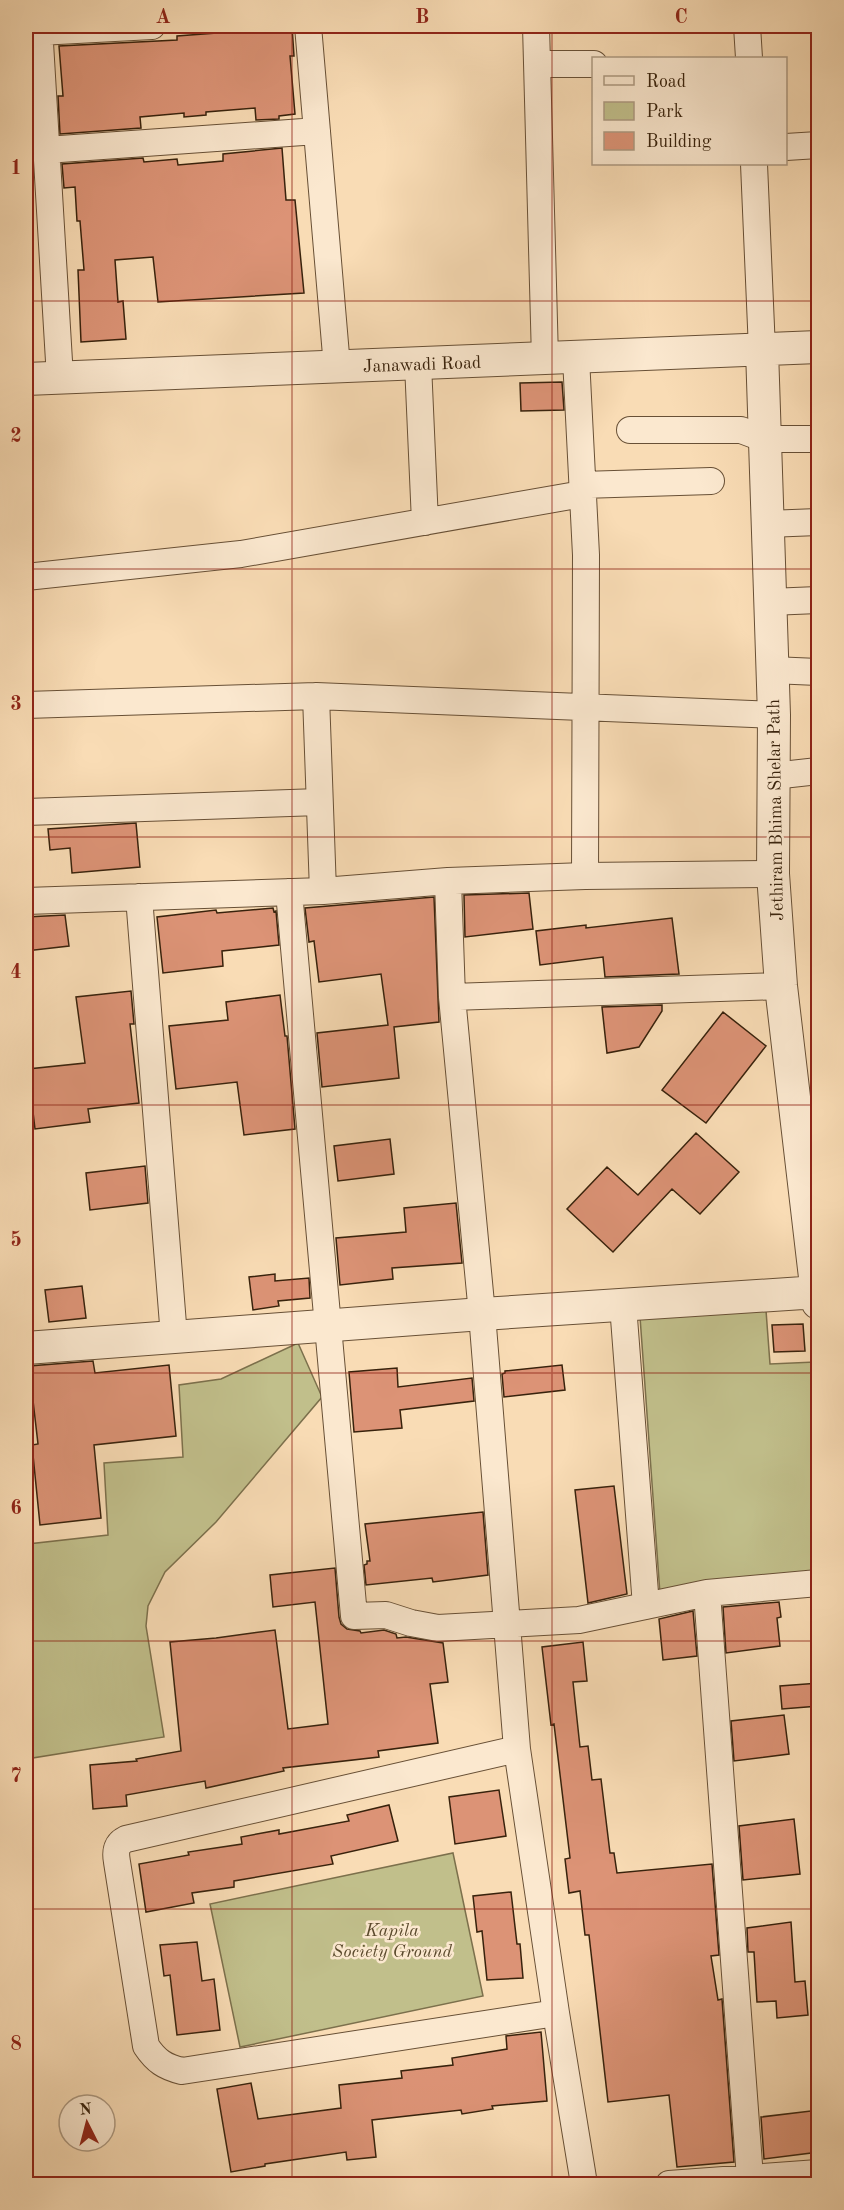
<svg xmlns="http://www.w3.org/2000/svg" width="844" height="2210" font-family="'Old Standard TT',serif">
	<rect width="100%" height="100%" fill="#f9dcb5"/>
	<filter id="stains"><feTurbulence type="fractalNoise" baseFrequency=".00333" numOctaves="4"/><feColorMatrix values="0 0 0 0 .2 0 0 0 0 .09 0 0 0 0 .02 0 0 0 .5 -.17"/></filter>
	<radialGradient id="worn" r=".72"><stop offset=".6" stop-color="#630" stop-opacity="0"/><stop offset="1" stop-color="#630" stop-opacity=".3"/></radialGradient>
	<path fill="#c1bf8b" stroke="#7c704c" stroke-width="1.5" d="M765 1297 770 1364 815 1362 818 1413V1579L660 1594 639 1303Z
		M298 1343 322 1397 216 1522 165 1572 148 1606 146 1626 164 1737 26 1759V1624L33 1614 28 1544 108 1535 104 1463 183 1457 179 1385 221 1379Z
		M453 1853 483 1996 240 2047 210 1904Z"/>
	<path fill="#dc9376" stroke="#38220c" stroke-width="1.5" d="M272 26H292L294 56H290L295 114 279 116V119L256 120 255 108 206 112V115L184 117V113L140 117 141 128 60 134 58 96H63L59 46 177 40V36L243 31V28Z
		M282 148 286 200H295L304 293 158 302 153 257 115 260 118 302 123 301 126 339 81 342 78 270H84L80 221H77L75 187 64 188 62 164 143 158 144 162 177 159 178 165 223 161V154Z
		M562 382 564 410 521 411 520 383Z
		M136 823 140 867 72 873 70 848 50 850 48 829Z
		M529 893 533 929 465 937 464 895Z
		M434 897 439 1022 394 1027 399 1078 322 1087 317 1033 388 1025 381 974 319 982 314 941 309 942 305 908Z
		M273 908 274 912 276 911 279 945 222 951 223 966 163 973 157 917 216 910 217 913Z
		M65 915 69 946 26 951V917Z
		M672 918 679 974 605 977 603 957 540 965 536 931 586 925V928Z
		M131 991 134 1024H130L139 1103 88 1109 90 1122 35 1129 28 1069 85 1063 76 997Z
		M280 995 285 1036H287L295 1129 244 1135 237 1082 176 1089 169 1026 228 1020 226 1002Z
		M662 1005V1011L639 1047 607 1053 602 1007Z
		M723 1012 766 1046 706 1123 662 1090Z
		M696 1133 739 1172 700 1214 672 1189 613 1252 567 1209 607 1167 638 1195Z
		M390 1139 394 1174 338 1181 334 1146Z
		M145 1166 148 1203 90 1210 86 1173Z
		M456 1203 462 1263 392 1268 393 1279 340 1285 336 1238 406 1232 404 1208Z
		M275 1274V1281L309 1278 310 1298 278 1301 279 1306 253 1310 249 1277Z
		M82 1286 86 1318 49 1322 45 1290Z
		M803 1324 805 1351 774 1352 772 1325Z
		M93 1361 95 1373 169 1365 176 1436 94 1445 101 1518 40 1525 32 1445 38 1444 29 1366Z
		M562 1365 565 1390 504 1397 502 1374 505 1373V1371Z
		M397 1368 398 1387 472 1378 474 1401 400 1410 402 1428 354 1432 349 1372Z
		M614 1486 627 1594 588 1603 575 1490Z
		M483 1512 488 1575 433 1582 432 1578 366 1585 364 1565 367 1564V1561H370L365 1524Z
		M335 1568 339 1617 341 1624 347 1629 360 1631 361 1633 384 1630 396 1634 397 1638 406 1637 443 1643 448 1682 430 1684 438 1743 378 1751 379 1757 283 1768 284 1771 206 1788 205 1781 126 1795 127 1806 93 1809 90 1765 137 1761 136 1759 181 1751 170 1642 216 1638 275 1630 288 1729 328 1724 315 1602 273 1607 270 1575Z
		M779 1602 781 1617 777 1618 780 1646 726 1653 723 1607Z
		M693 1611 697 1656 663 1660 659 1619Z
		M583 1642 587 1681 573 1682 580 1747 588 1746 592 1780 601 1779 610 1853H614L617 1873 712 1864 719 1955 711 1956 718 2000 722 1999 734 2162 677 2167 669 2095 608 2102 589 1935H585L580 1891 569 1893 565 1859 570 1858 554 1724 551 1725 542 1647Z
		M819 1683V1706L782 1709 780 1686Z
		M784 1715 789 1754 734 1761 731 1721Z
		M499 1790 506 1836 455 1844 449 1797Z
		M389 1805 398 1841 331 1856 333 1864 234 1881V1887L192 1893 194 1903 146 1912 139 1864 189 1855 188 1852 242 1844 241 1837 279 1830V1834L349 1821 347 1815Z
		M794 1819 800 1874 743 1880 739 1826Z
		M511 1892 517 1944H520L523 1978 487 1980 482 1931 477 1932 473 1896Z
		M791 1922 795 1982 805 1981 808 2015 777 2018 776 2001 757 2002 754 1952H748L747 1928Z
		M197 1942 202 1981 214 1979 220 2030 177 2035 170 1975 164 1976 160 1945Z
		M541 2032 547 2101 492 2106 493 2109 462 2114 461 2110 372 2120 376 2157 347 2160 346 2152 265 2164V2166L231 2172 217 2089 251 2083 258 2119 341 2108 339 2085 402 2078 401 2071 453 2065 452 2058 507 2049 506 2036Z
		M819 2110V2152L764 2159 761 2117Z"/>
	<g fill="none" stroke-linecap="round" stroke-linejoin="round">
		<defs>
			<path id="minor" d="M39 26 60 378
				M308 26 337 367
				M536 26 545 359
				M747 26 749 58
				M39 32 152 26
				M537 64H594
				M786 147 818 145
				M46 150 317 131
				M754 164 762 350
				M576 358 586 555 585 876
				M418 364 425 522
				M630 430H741L765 439H818
				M582 485 711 481
				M767 524 818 522
				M26 577 241 554 582 494
				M770 602 818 600
				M772 670 818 672
				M316 696 323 891
				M26 705 316 696 774 715
				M773 776 818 771
				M26 812 319 802
				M448 881 452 997 482 1314 517 1749 556 2013 584 2184
				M289 892 354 1616 386 1615 411 1623 438 1628 579 1620 707 1593 818 1583
				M139 897 174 1337
				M26 901 323 891 448 881 585 876 773 874
				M452 997 781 986
				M623 1305 646 1606
				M707 1593 750 2178
				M517 1749 126 1839C116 1844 115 1851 117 1862L146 2046C156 2061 165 2067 182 2071L556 2013
				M669 2184 818 2173"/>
			<path id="tertiary" d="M762 350 774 715 773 874 781 986 818 1303
				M26 379 818 347
				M26 1348 482 1314 818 1292"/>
		</defs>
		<use href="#minor" stroke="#685036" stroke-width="28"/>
		<use href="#tertiary" stroke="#685036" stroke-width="34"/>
		<use href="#minor" stroke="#fbe8cf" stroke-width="26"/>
		<use href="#tertiary" stroke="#fbe8cf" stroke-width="32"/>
	</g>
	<path fill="none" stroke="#8f2418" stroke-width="1.5" stroke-opacity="0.55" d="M292 26V2184M552 26V2184M26 301H818M26 569H818M26 837H818M26 1105H818M26 1373H818M26 1641H818M26 1909H818"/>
	<g text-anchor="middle" stroke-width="5" stroke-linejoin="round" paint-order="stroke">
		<g font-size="18" fill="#38220c" stroke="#fbe8cf">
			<text transform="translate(422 364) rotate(-2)" y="6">Janawadi Road</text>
			<text transform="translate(775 810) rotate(-91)" y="6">Jethiram Bhima Shelar Path</text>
		</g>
		<g font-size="18" font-style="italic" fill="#5a492c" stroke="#fbe8cf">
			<text x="392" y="1936">Kapila<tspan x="392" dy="21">Society Ground</tspan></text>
		</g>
	</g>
	<rect width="844" height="2210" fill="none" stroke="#f9dcb5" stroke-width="66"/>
	<rect x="592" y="57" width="195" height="108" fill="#fbe8cf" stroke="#ad9981" stroke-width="1.5"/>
	<rect x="604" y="76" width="30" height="9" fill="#fbe8cf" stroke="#ad9981" stroke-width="1.5"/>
	<text x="646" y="87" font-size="18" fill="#38220c">Road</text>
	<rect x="604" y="102" width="30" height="18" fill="#c1bf8b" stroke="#ad9981" stroke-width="1.5"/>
	<text x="646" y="117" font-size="18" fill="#38220c">Park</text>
	<rect x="604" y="132" width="30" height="18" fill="#dc9376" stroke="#ad9981" stroke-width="1.5"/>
	<text x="646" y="147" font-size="18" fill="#38220c">Building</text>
	<g transform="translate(87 2123) rotate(354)"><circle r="28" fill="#fbe8cf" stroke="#ad9981" stroke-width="1.5"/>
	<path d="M0-4.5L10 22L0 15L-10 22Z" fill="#8f2418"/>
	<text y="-9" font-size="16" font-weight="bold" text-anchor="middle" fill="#38220c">N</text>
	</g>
	<rect x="33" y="33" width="778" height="2144" fill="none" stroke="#8f2418" stroke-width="2"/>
	<g font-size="20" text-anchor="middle" font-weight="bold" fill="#8f2418">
		<text x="163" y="23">A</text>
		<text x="422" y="23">B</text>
		<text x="681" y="23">C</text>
		<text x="16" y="174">1</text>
		<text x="16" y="442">2</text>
		<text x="16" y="710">3</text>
		<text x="16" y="978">4</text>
		<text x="16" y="1246">5</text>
		<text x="16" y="1514">6</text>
		<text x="16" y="1782">7</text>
		<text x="16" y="2050">8</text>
	</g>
	<rect width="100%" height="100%" filter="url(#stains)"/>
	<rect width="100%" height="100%" fill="url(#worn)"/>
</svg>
